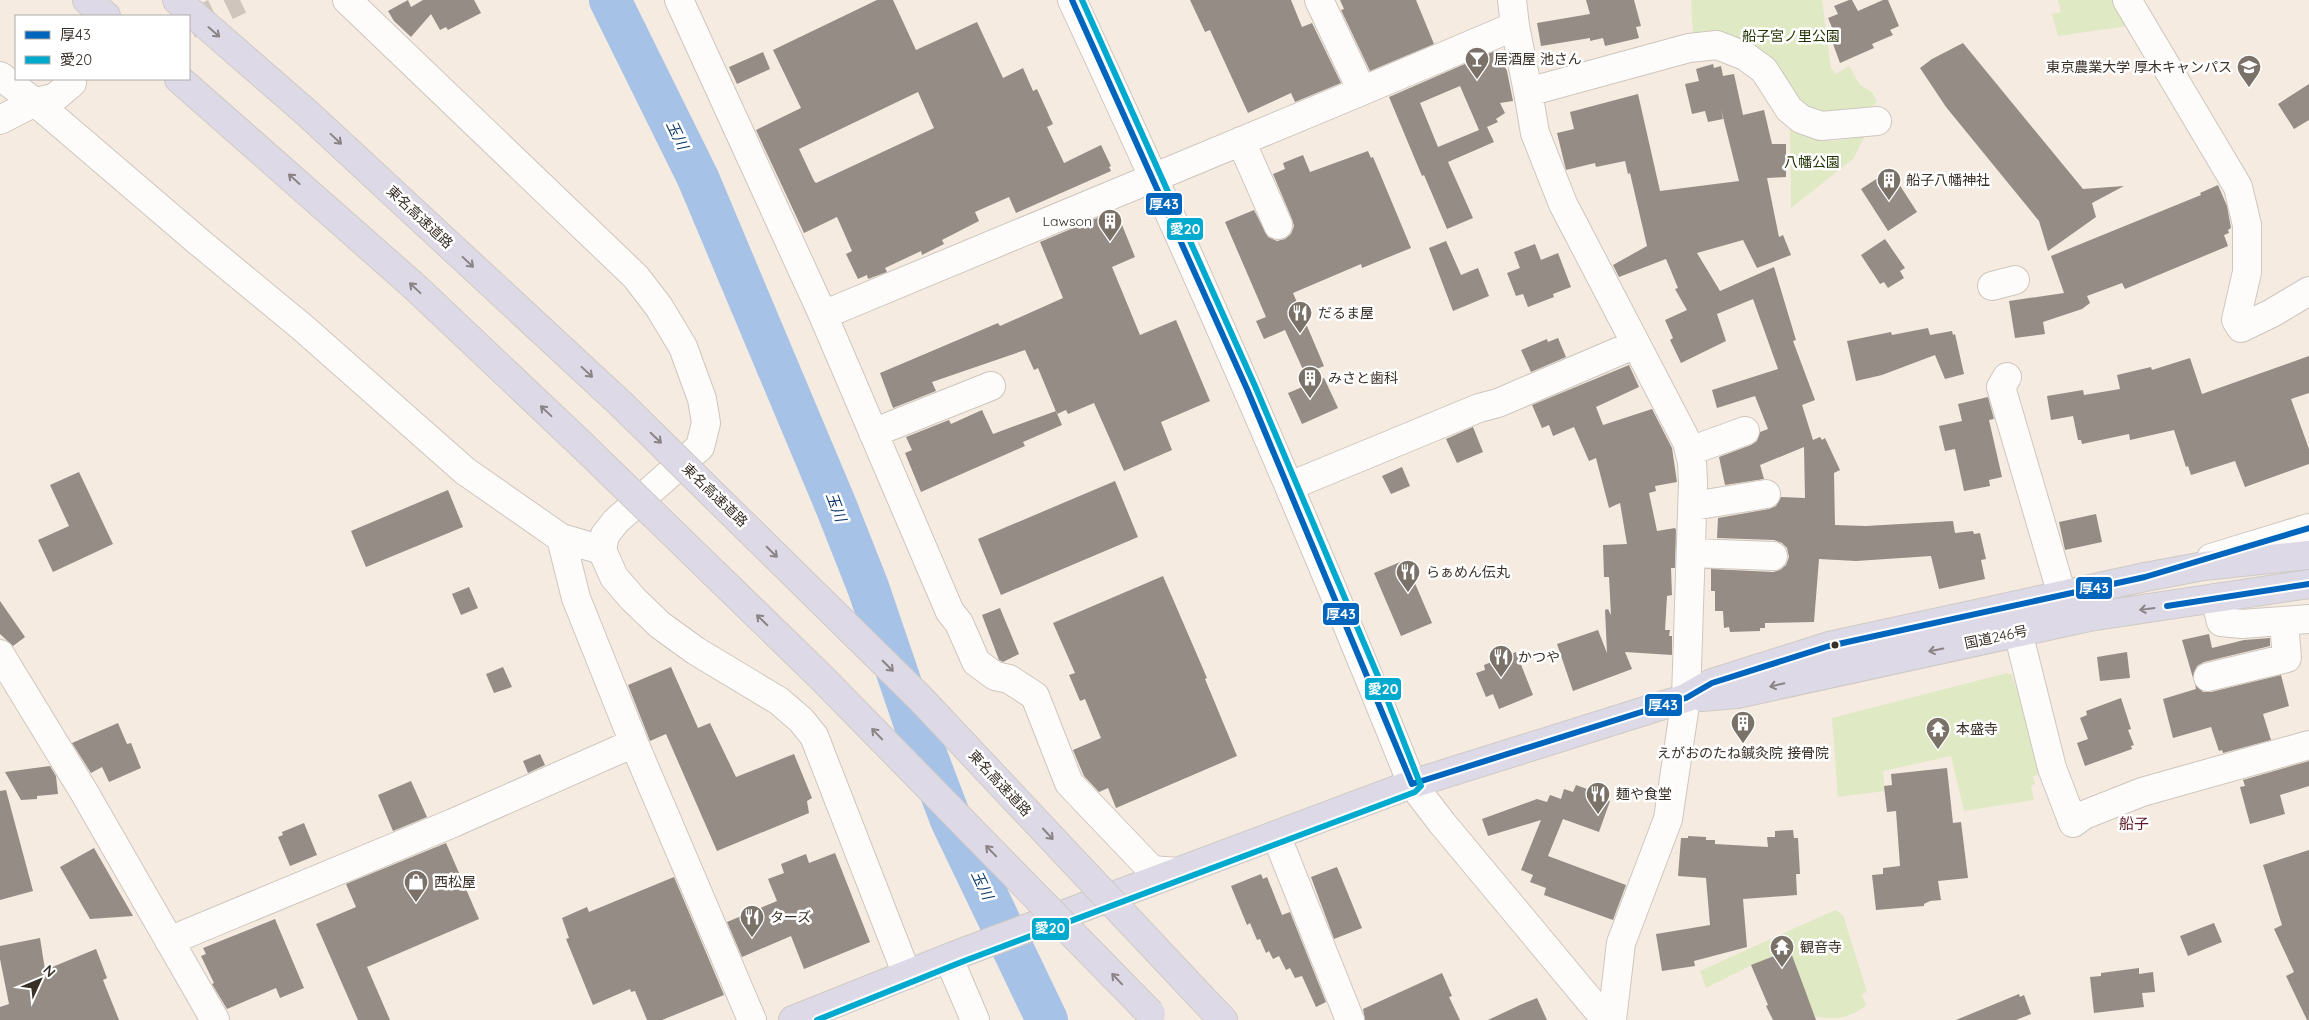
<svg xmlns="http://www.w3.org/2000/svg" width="2309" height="1020" font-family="Quicksand,'Noto Sans JP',sans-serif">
	<rect width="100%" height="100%" fill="#f5ebe1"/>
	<path fill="#dfeac4" d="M1691 0H1822L1831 68 1836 74 1849 66 1860 85 1872 92 1877 102 1867 110 1822 119 1693 34Z
		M2058 0H2115L2128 26 2058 36 2052 14 2061 12Z
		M1790 128C1816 145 1834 142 1863 136L1864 138 1853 159 1791 208Z
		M2007 673 2012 675 2043 774 2033 776 2035 784 2031 786 2034 800 1964 811 1951 756 1883 771 1885 791 1838 797 1832 718Z
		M1835 910 1843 915 1867 992 1862 994 1866 1006C1846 1019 1837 1020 1813 1016L1752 965 1706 988 1700 971Z"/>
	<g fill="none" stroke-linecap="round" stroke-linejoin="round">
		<path stroke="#a6c2e7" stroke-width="42" d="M610 0 698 178 836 506 868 587 915 725 951 820 1047 1020"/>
	</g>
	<path fill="#958c86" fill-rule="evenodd" d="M408 0 411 7 423 0H474L481 13 448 30 446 27 440 30 431 14 411 37 394 21 388 11Z
		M877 0H893L916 50 977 22 1003 78 1023 68 1033 91 1037 89 1053 124 1047 127 1064 163 1101 145 1111 166 1109 167 1111 171 1016 213 1009 197 975 212 979 221 942 240 944 244 922 255 921 251 885 268 887 272 868 279 867 275 858 279 846 254 852 251 837 217 804 233 756 130 801 108 773 50ZM918 92 934 128 816 183 814 181 799 149Z
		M1190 0H1291L1302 27 1312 23 1341 83 1295 102 1291 93 1248 113 1210 30 1205 32Z
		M1340 0H1416L1434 44 1370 71 1341 10 1344 9Z
		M1586 0H1634L1641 26 1636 27 1639 38 1605 46 1603 38 1590 41V38L1541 46 1537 23 1590 14Z
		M1849 0H1852L1858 11 1883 0H1888L1899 26 1890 30 1893 35 1872 44 1874 48 1840 63 1833 44 1838 42 1828 18 1838 14 1834 6Z
		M1963 43 2083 189 2124 186 2092 203 2096 217 2048 251 2039 221 1946 107 1920 68 1932 59Z
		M1497 50 1507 71 1513 101 1500 103 1505 113 1496 119 1498 122 1487 127 1494 142 1448 162 1473 218 1447 229 1424 175 1422 176 1389 97ZM1460 86 1479 130 1438 147 1420 103Z
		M763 52 770 69 737 84 729 67Z
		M1713 64 1714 68 1721 66 1723 76 1734 74 1743 115 1764 110 1772 144H1786V177L1767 178 1779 237 1783 235 1791 255 1757 268 1743 240 1697 253 1720 291 1774 267 1796 340 1793 341 1815 400 1802 405 1813 440 1820 437 1822 440 1825 438 1840 470 1834 473 1835 525 1866 526 1953 521 1955 533 1973 531 1974 534 1980 533 1986 559 1981 560 1985 579 1939 589 1931 556 1856 561 1819 559 1814 622 1765 623V628H1760V631L1730 632 1729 627 1724 628 1723 611H1715V591H1711V569L1773 572 1780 570 1786 565 1789 557 1787 548 1782 543 1774 540 1717 538 1718 518 1769 509 1776 506 1781 497 1805 498 1804 447 1760 465 1764 479 1725 485 1719 457 1751 445 1757 441 1760 432 1768 429 1755 396 1717 408 1712 390 1778 369 1753 299 1717 314 1726 341 1681 363 1670 340 1673 338 1665 320 1687 310 1675 289 1678 288 1666 259 1619 277 1613 265 1647 246 1630 173 1628 174 1625 161 1596 167 1595 163 1566 170 1557 133 1574 129 1570 112 1638 94 1660 191 1739 181 1721 109 1723 119 1708 122 1705 111 1692 114 1685 84 1699 81 1696 69Z
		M2309 84V120L2294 129 2278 104Z
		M1368 151 1371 158 1373 157 1411 248 1362 268 1361 264 1293 293 1324 366 1305 374 1285 330 1264 339 1256 321 1266 317 1225 222 1254 210 1268 237 1277 241 1285 239 1291 234 1294 226 1292 219 1273 174 1285 169 1283 163 1303 155 1310 172Z
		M1890 170 1917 212 1888 231 1861 189Z
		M2218 185 2227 206 2231 228 2228 230 2229 233 2224 235 2228 246 2125 289 2122 283 2087 296 2090 303 2082 309 2043 322 2045 334 2015 338 2009 301 2064 293 2051 256 2201 195 2200 193Z
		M1116 210 1135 257 1112 267 1140 335 1176 320 1210 401 1161 422 1172 450 1124 471 1094 403 1068 414 1066 410 1057 414 1038 368 1034 370 1025 350 932 382 936 391 893 408 880 373 998 323 1000 326 1063 298 1040 242Z
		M1885 239 1905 268 1900 271 1904 278 1888 288 1884 282 1880 284 1861 255Z
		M1446 241 1461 275 1478 268 1489 296 1453 311 1429 248Z
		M1535 244 1541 260 1558 253 1571 287 1553 294 1554 297 1528 307 1523 294 1516 296 1507 273 1520 268 1514 252Z
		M1928 328 1930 335 1952 331 1953 335 1955 334 1964 374 1945 379 1935 355 1882 375 1856 381 1847 341 1891 332 1892 335Z
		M1558 338 1566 357 1531 372 1521 350 1547 339 1548 342Z
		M2309 356V393L2291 399 2309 449V464L2245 487 2235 461 2191 475 2188 466 2186 467 2174 430 2130 440 2129 434 2082 444 2081 440H2078L2073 416 2051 420 2047 396 2083 390 2084 395 2120 389 2117 375 2151 367 2152 370 2190 358 2202 394Z
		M1629 365 1639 387 1596 407 1603 425 1652 409 1672 448 1677 482 1655 486 1656 491 1649 493 1657 531 1675 528 1676 530 1675 568H1671L1672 595 1667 596 1665 630H1670L1669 636H1672V655L1625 652 1632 669 1573 691 1557 644 1598 630 1607 653 1605 610 1608 609 1611 615 1609 577H1604L1603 545 1627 544 1620 503 1609 508 1596 458 1589 461 1574 427 1553 436 1549 425 1542 428 1532 405Z
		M1324 378 1338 408 1302 424 1288 393Z
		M1988 397 1994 419 1989 420 2002 477 1989 480 1990 486 1964 491 1955 449 1945 451 1939 426 1962 421 1958 404Z
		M982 410 993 434 1056 411 1062 425 1023 442 1025 446 921 492 905 453 912 450 906 437 949 420 951 424Z
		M1473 427 1483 452 1457 463 1446 439Z
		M1402 467 1410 486 1391 494 1382 476Z
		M79 472 113 544 53 572 38 540 69 526 50 485Z
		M1115 481 1138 537 1001 595 978 539Z
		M448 490 463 527 366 567 351 531Z
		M2096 514 2102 542 2065 550 2059 522Z
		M1405 560 1432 623 1401 636 1374 573Z
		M1163 576 1207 678 1205 679 1237 756 1116 808 1108 788 1099 792 1084 776 1073 750 1101 738 1085 699 1080 701 1069 675 1075 673 1053 623Z
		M469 587 478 608 461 615 452 594Z
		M0 601 25 637 13 646 0 634Z
		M1000 608 1019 654 1003 662 999 660 982 615Z
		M2209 634 2212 648 2244 640 2270 638V646L2204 662 2197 666 2193 678 2182 640Z
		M1516 652 1533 695 1499 709 1493 694 1486 697 1476 673 1485 670 1484 665Z
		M2127 652 2130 678 2100 681 2097 657Z
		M503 667 512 687 494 693 486 674Z
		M671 667 698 728 710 723 736 777 794 754 812 798 807 801 809 813 717 851 666 734 650 741 628 685Z
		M2281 675 2289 706 2263 714 2271 740 2223 753 2222 750 2219 751 2211 727 2173 738 2163 699 2196 689 2195 684 2203 692H2211Z
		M2121 698 2131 729 2128 730 2134 745 2131 746 2132 749 2085 766 2077 743 2088 739 2080 718 2087 715 2086 711Z
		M118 723 127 744 131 743 141 768 109 782 102 767 91 773 72 743Z
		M540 754 545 765 528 773 523 761Z
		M2309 761V786L2280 795 2285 814 2250 824 2240 787 2245 786 2243 780Z
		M50 766 56 776 58 794 37 796V799L21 800 5 772Z
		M1947 768 1953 823 1961 822 1968 878 1938 881 1941 900 1930 901 1924 904V906L1876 910 1872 875 1883 874V868L1900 866 1896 811 1887 812 1884 786 1892 785 1891 774Z
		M411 781 427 817 393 831 378 795Z
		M1576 785 1598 793 1596 796 1610 801 1599 832 1563 819 1548 856 1626 885 1613 920 1544 895 1546 888 1530 882 1533 875 1521 870 1541 820 1488 836 1482 819 1537 799 1547 802 1550 795 1561 799 1564 789 1573 792Z
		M6 790 33 891 0 900V791Z
		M304 823 317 855 290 866 278 837 283 835 282 832Z
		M1793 830 1794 838H1798L1800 874H1796L1797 895 1743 899 1747 947 1694 961 1695 966 1662 971 1656 934 1710 925 1706 878 1678 876 1681 838H1688V836L1706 837V840H1715V844L1768 847 1767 837H1775V831Z
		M446 843 479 919 367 967 390 1020H358L316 924 356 907 346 884Z
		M94 848 133 916 90 919 60 867Z
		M2309 850V1020H2307L2286 976 2294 972 2274 929 2282 925 2263 865Z
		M835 853 870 942 804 969 791 936 742 957 727 922 777 901 768 879 784 873 781 864 806 854 809 863Z
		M1337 867 1362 928 1334 939 1311 877Z
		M1261 874 1263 879 1267 877 1282 915 1290 912 1326 1002 1316 1007 1302 976 1295 978 1290 968 1286 970 1279 956 1273 959 1269 951 1266 953 1260 939 1257 940 1250 923 1247 925 1231 886Z
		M674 877 724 995 662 1020H647L635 991 631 992 630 989 593 1005 566 939 569 938 562 918 587 907 589 912Z
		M275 919 304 988 280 998 276 988 227 1009 212 984 214 983 201 956 206 954 203 948Z
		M2214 923 2222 942 2188 956 2180 936Z
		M40 938 45 970 96 949 107 978 103 980 119 1020H0V1007L9 1004 0 959V946Z
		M1790 950 1805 990 1816 1020H1773L1766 1006 1768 1005 1751 965Z
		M2139 968V974L2153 972 2155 992 2142 993 2144 1007 2094 1013 2090 977 2101 976V973Z
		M1442 973 1452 996 1449 997 1460 1020H1365L1363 1009Z
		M2019 994 2020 997 2024 995 2031 1014 2016 1020H1956Z
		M1537 998 1547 1020H1488L1520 1005Z"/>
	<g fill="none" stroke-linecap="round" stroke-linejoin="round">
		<path stroke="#cfc5bc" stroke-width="28" stroke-dasharray="28 14" stroke-linecap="butt" d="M189 25 240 0"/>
		<defs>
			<path id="street" d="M679 0 823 315 1362 91 1515 26
				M1319 0 1362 91
				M2127 0 2238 187 2247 225V272L2236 320 2241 328 2272 313 2309 291
				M0 76 46 111 199 242 302 327 465 471 561 538 602 550
				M0 120 35 102 54 98 72 83
				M1241 141 1278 225
				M1992 286 2015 280
				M823 315 950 612 959 623 976 662 995 676 1009 679 1035 696 1069 783 1152 870 1177 872
				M2007 377 2001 387 2062 595
				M873 433 991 386
				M1690 451 1745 431
				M1290 486 1479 408 1498 403 1636 344
				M1693 506 1766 494
				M561 538 576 598 634 743 752 1020
				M1692 553 1773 556
				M2215 598 2221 622 2242 624 2309 619
				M2018 632 2052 768 2073 823 2084 815 2142 792 2309 745
				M0 654 84 792 215 1020
				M2208 677 2287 658 2284 622
				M1276 835 1350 1020
				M169 941 453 823 634 743
				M949 959 975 1020
				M1612 1020 1621 943 1668 819 1686 698 1693 482 1692 462 1687 442 1563 204 1535 133 1528 92 1689 48 1717 45 1745 56 1764 70 1789 109 1801 119 1821 126 1877 121"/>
			<path id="secondary" d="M347 0 636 277 659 307 683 347 702 399 706 423 700 447 616 521 605 535 602 550 614 577 633 599 660 625 696 651 779 701 801 720 814 736 907 975
				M1072 0C1192 258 1306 519 1412 784L1442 823 1606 1020
				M1512 0 1515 26 1528 92
				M2211 558 2309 528"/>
			<path id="highway" d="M87 0 106 16
				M177 0 307 113 621 404
				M179 79 415 287 582 445
				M1702 697 1737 694 2089 617 2309 584
				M1202 998 1223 1020
				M793 1020 961 953 1412 784 1686 698 1712 683 1829 646 2145 577 2204 566 2309 555"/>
		</defs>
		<use href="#street" stroke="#cec6be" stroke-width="30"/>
		<use href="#secondary" stroke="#cec6be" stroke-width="30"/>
		<use href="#highway" stroke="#cfcac5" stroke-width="30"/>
		<use href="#street" stroke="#fefcfa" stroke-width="28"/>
		<use href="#secondary" stroke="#fefcfa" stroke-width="28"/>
		<use href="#highway" stroke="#ddd9e6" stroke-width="28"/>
		<defs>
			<path id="highway-bridge" d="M621 404 920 698 1202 998
				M582 445 821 677 1151 1014"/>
		</defs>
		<use href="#highway-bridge" stroke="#cfcac5" stroke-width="30" stroke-linecap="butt"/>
		<use href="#highway-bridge" stroke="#ddd9e6" stroke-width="28"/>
		<defs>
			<path id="bus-1" d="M1072 0 1247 389 1412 784 1686 698 1712 683 1829 646 2145 577 2309 528
				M2167 606 2309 584"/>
			<path id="bus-2" d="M817 1020 964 961 1415 792 1421 786 1380 681 1255 386 1082 0"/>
		</defs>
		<use href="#bus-1" stroke="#fff" stroke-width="10"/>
		<use href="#bus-2" stroke="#fff" stroke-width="10"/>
		<use href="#bus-1" stroke="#0065bd" stroke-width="6"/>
		<use href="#bus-2" stroke="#00a9ce" stroke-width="6"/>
	</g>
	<defs><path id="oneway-shaft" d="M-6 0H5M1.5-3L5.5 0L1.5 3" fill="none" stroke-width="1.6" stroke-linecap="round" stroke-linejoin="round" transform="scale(1.25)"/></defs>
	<g stroke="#8a8486">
		<use href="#oneway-shaft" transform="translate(214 32) rotate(41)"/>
		<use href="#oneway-shaft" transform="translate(336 139) rotate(43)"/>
		<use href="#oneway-shaft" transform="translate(294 179) rotate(-138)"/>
		<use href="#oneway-shaft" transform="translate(468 262) rotate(43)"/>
		<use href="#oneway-shaft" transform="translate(415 288) rotate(-137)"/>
		<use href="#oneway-shaft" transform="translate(587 372) rotate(43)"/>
		<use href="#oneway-shaft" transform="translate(546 411) rotate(-137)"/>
		<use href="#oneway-shaft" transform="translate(656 438) rotate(44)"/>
		<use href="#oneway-shaft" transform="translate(772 552) rotate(45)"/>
		<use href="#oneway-shaft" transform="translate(2147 609) rotate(172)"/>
		<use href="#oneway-shaft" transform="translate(762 620) rotate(-136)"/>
		<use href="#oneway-shaft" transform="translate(1936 650) rotate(168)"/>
		<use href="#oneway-shaft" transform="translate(888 666) rotate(45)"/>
		<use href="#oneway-shaft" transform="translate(1777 685) rotate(167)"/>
		<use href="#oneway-shaft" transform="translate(877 734) rotate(-134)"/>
		<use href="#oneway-shaft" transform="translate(1048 834) rotate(47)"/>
		<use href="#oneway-shaft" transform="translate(991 851) rotate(-134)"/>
		<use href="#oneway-shaft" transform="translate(1117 979) rotate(-134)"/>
	</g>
	<defs>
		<symbol id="bar-pin" viewBox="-11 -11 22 30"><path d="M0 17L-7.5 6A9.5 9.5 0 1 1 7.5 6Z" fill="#7a7168" stroke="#fff"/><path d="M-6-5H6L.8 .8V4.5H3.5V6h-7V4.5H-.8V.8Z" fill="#fff"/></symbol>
		<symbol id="university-pin" viewBox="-11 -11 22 30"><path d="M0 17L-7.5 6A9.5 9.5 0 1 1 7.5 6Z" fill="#7a7168" stroke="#fff"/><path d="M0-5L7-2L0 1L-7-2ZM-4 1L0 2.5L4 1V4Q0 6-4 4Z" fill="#fff"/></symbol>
		<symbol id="building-pin" viewBox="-11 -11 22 30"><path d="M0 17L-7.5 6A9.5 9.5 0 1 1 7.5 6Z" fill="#7a7168" stroke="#fff"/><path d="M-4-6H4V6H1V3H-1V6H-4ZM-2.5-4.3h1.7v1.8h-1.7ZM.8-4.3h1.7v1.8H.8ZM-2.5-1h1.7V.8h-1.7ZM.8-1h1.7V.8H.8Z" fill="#fff"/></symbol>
		<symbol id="restaurant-pin" viewBox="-11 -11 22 30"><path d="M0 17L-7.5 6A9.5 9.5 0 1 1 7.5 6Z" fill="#7a7168" stroke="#fff"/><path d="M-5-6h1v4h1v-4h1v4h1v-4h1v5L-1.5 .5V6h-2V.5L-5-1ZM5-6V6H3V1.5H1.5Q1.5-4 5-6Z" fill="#fff"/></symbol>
		<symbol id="temple-pin" viewBox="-11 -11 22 30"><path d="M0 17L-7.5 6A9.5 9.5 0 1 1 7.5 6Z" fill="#7a7168" stroke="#fff"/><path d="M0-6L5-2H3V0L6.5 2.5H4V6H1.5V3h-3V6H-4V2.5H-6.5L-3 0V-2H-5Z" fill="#fff"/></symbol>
		<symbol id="shop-pin" viewBox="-11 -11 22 30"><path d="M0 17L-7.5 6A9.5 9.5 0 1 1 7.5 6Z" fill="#7a7168" stroke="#fff"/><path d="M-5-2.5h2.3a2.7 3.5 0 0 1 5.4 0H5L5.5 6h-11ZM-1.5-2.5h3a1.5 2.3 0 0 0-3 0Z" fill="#fff"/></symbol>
	</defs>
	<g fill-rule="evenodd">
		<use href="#bar-pin" x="1463" y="45" width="28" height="38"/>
		<use href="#university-pin" x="2235" y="53" width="28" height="38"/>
		<use href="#building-pin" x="1875" y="166" width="28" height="38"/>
		<use href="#building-pin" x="1096" y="207" width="28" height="38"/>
		<use href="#restaurant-pin" x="1286" y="299" width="28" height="38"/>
		<use href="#building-pin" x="1296" y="364" width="28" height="38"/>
		<use href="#restaurant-pin" x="1394" y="558" width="28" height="38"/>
		<use href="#restaurant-pin" x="1487" y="643" width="28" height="38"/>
		<use href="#building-pin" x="1729" y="709" width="28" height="38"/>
		<use href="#temple-pin" x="1924" y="715" width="28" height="38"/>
		<use href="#restaurant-pin" x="1584" y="780" width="28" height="38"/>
		<use href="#shop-pin" x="402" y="868" width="28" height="38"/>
		<use href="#restaurant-pin" x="738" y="903" width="28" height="38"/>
		<use href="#temple-pin" x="1768" y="933" width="28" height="38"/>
	</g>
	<circle fill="#382f27" stroke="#fff" stroke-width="2" cx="1835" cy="645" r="4.5"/>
	<g text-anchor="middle" stroke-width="5" stroke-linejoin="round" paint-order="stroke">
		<g font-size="14" fill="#213201" stroke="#fff">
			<text x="1791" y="41">船子宮ノ里公園</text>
			<text x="1812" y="167">八幡公園</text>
		</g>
		<g font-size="14" fill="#382f27" stroke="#fff" text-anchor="start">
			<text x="1494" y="64">居酒屋 池さん</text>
			<text x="2232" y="72" text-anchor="end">東京農業大学 厚木キャンパス</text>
			<text x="1906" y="185">船子八幡神社</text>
			<text x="1092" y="226" text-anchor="end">Lawson</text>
			<text x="1318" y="318">だるま屋</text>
			<text x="1328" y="383">みさと歯科</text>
			<text x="1426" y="577">らぁめん伝丸</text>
			<text x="1518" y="662">かつや</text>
			<text x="1956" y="734">本盛寺</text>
			<text x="1743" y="758" text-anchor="middle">えがおのたね鍼灸院 接骨院</text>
			<text x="1616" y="799">麺や食堂</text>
			<text x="434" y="887">西松屋</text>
			<text x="770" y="922">ターズ</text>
			<text x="1800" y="952">観音寺</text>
		</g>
		<g font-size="14" fill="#382f27" stroke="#fff">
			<text transform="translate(420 217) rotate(43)" y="5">東名高速道路</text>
			<text transform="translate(715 495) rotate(44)" y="5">東名高速道路</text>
			<text transform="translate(1996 637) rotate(-12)" y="5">国道246号</text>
			<text transform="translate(1000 783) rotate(47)" y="5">東名高速道路</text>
		</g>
		<g font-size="15" font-style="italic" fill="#0b386a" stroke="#fff">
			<text transform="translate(677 135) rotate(64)" y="5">玉川</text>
			<text transform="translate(836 507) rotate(69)" y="5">玉川</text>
			<text transform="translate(982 885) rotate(64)" y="5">玉川</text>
		</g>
		<g font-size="15" fill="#5c1726" stroke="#fff">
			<text x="2134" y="829">船子</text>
		</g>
	</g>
	<g stroke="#fff" stroke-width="2">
		<rect x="1145" y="192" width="38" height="24" rx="5" fill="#0065bd"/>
		<rect x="1166" y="217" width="38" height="24" rx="5" fill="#00a9ce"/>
		<rect x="2075" y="576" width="38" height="24" rx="5" fill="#0065bd"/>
		<rect x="1322" y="602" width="38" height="24" rx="5" fill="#0065bd"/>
		<rect x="1364" y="677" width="38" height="24" rx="5" fill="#00a9ce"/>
		<rect x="1644" y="693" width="39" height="24" rx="5" fill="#0065bd"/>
		<rect x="1031" y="917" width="39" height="24" rx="5" fill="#00a9ce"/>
	</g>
	<g font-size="14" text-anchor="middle" font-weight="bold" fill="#fff">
		<text x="1164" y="209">厚43</text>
		<text x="1185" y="234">愛20</text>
		<text x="2094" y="593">厚43</text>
		<text x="1341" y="619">厚43</text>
		<text x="1383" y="694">愛20</text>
		<text x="1663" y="710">厚43</text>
		<text x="1050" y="933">愛20</text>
	</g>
	<rect x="15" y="15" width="175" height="65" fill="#ffffff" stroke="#afaca9"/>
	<rect x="25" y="31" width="25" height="8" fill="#0065bd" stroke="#afaca9"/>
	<text x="60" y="40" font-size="15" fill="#382f27">厚43</text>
	<rect x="25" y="56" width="25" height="8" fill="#00a9ce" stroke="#afaca9"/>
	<text x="60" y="65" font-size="15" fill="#382f27">愛20</text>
	<g transform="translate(40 980) rotate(46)" stroke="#ffffff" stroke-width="4" paint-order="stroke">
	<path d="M0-4L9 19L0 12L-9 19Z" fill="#382f27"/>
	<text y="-8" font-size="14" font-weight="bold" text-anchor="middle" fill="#382f27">N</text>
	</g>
</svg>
